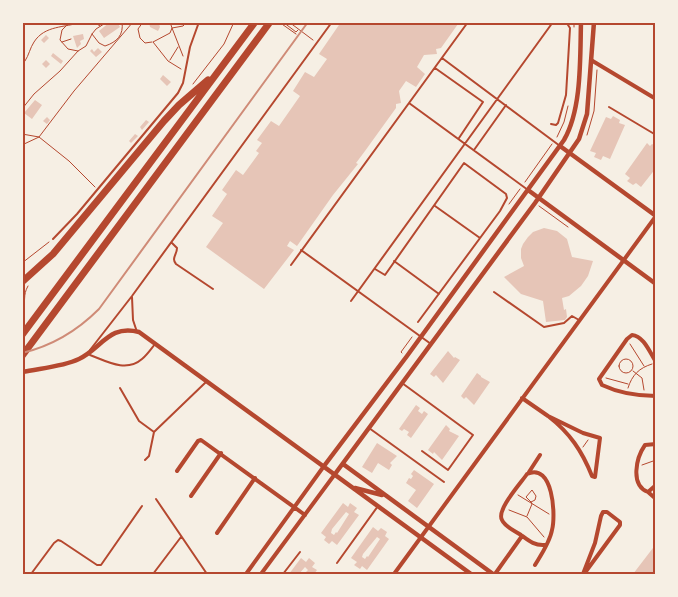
<svg xmlns="http://www.w3.org/2000/svg" width="678" height="597" font-family="'Archivo Narrow',sans-serif">
	<rect width="100%" height="100%" fill="#f6efe4"/>
	<path fill="#e6c5b7" fill-rule="evenodd" d="M110 22H117L120 27 104 38 99 31Z
		M149 22 159 24 160 27 158 31 150 27Z
		M341 22H462L460 25 458 24 441 48 436 49 437 54 424 55 417 67 425 74 416 87 406 81 399 91 401 103 396 104V108L365 151 356 163 358 164 333 195 297 246 290 241 287 246 294 250 264 289 206 247 223 223 212 216 227 194 222 190 236 170 243 175 259 153 256 151 262 143 257 140 271 121 279 126 300 96 293 91 305 72 314 77 327 59 319 54Z
		M83 34 84 39 80 41 81 44 77 48 73 36Z
		M46 35 49 38 44 43 41 40Z
		M98 48 102 52 96 57 90 51 92 49 94 52Z
		M53 53 63 61 61 64 51 56Z
		M46 60 50 64 46 68 42 64Z
		M163 75 171 82 167 86 160 79Z
		M35 100 42 105 32 119 24 113Z
		M613 116 620 120 619 123 625 125 610 159 603 156 601 160 594 157 596 153 590 151 606 117 611 119Z
		M47 117 50 120 47 124 43 121Z
		M146 120 149 122 142 130 140 127Z
		M135 134 138 136 131 143 129 141Z
		M647 143 650 146 652 144 656 146V168L641 187 636 183 633 185 627 181 630 178 625 174Z
		M544 228 557 231 567 239 572 257 593 261 588 276 581 286 569 296 562 298 564 310 566 309 567 317 565 320 546 322 543 301 521 294 504 277 524 266 521 258V249L523 244 528 237 533 232Z
		M448 351 454 358 455 357 460 360 443 383 436 375 434 377 430 374Z
		M477 373 481 376V377L490 382 474 405 466 397 464 399 461 396Z
		M416 405 420 408 418 411 422 414 424 411 428 414 411 438 407 435 409 432 404 429 402 431 399 429Z
		M446 425 450 429 449 431 459 436 442 460 434 452 433 454 428 450Z
		M377 443 397 456 390 463 392 465 389 470 378 463 372 473 362 467Z
		M414 470 434 484 417 508 408 501 416 490 406 483 409 478 411 479 413 476 411 474Z
		M343 503 348 507 350 503 357 508 354 512 359 515 337 545 332 541 329 544 324 540 326 537 321 533ZM346 512 349 514 337 533 336 532 334 535 331 533 332 529Z
		M373 527 378 531 381 528 387 532 385 536 389 539 367 570 362 566 360 569 354 565 357 562 351 558ZM377 537 380 539 368 557 367 556 365 559 362 557 363 554Z
		M656 544V571L653 574H633Z
		M301 558 306 562 309 558 315 563 312 567 317 570 314 574H304L308 570 305 567 299 574H289Z"/>
	<g fill="none" stroke-linecap="round" stroke-linejoin="round">
		<path stroke="#b5482f" stroke-width="1" d="M94 22 100 26
			M143 22 138 29 140 38 145 43 152 42
			M170 22 172 28 170 33 153 42 168 61 181 69
			M279 22 296 34
			M283 22 296 32 298 30
			M289 22 313 40
			M66 26 62 30 60 40 68 49 78 51
			M574 27V22
			M92 34 99 43 105 46C117 42 124 35 122 22
			M62 42 71 39
			M183 56 172 28 183 26 187 22
			M170 60 178 47
			M25 61C29 55 30 48 34 42 45 25 64 28 82 22
			M193 84 224 44 234 22
			M22 109 34 94 60 71 78 51 86 46 92 34 96 29 107 22
			M22 134 39 137 22 145
			M587 135 594 111 597 70
			M557 137 564 122 568 106
			M525 182 552 144
			M95 187 69 161 39 137 74 91 133 22
			M509 204 520 189
			M539 206 568 227
			M22 263 49 242
			M22 308C27 301 22 296 28 286
			M630 344 644 366
			M402 353 401 352 412 337
			M619 366a7 7 0 1 1 14 0a7 7 0 1 1-14 0Z
			M633 371 642 378 644 390
			M606 378 628 384
			M628 388C632 375 639 368 652 364
			M583 447 588 440
			M642 465 656 460
			M518 495 549 514
			M509 510 527 517 544 537
			M527 516 532 504 531 502 535 500 536 496 532 490 526 497 531 502"/>
		<path stroke="#b5482f" stroke-width="2" d="M442 58 560 146
			M435 68 483 102 459 138
			M409 103 528 190
			M609 107 656 135
			M551 124 556 125 558 123 566 95 570 28 566 22
			M474 150 506 105
			M435 206 480 238
			M53 239 77 214 178 93 183 83 190 47 199 22
			M172 243 177 248C177 255 171 258 176 264L213 289
			M301 250 431 344
			M394 261 439 294
			M291 265 468 22
			M375 269 385 275 464 163 506 194 507 198 500 211 418 322
			M494 292 544 327 564 323 572 316 579 320
			M132 297 133 320 137 332
			M351 301 553 22
			M90 350 132 296 332 22
			M90 355C106 361 126 373 142 359 147 355 151 349 155 344
			M402 383 473 435 448 470 422 451
			M120 388 139 421 154 432
			M369 428 444 482
			M145 460 149 456 154 432 206 382
			M156 499 207 574
			M337 563 378 506
			M31 574 54 543 58 540 61 541 97 565H101L142 506
			M153 574 181 537
			M283 574 300 552"/>
		<path stroke="#b5482f" stroke-width="4" d="M591 60 656 99
			M656 362C650 353 644 336 632 335L627 339 599 379 602 385C619 393 637 396 656 396
			M522 398 548 416 583 433 600 438 595 477 592 476C582 451 570 433 548 416
			M656 444 645 445C636 458 630 485 648 492L656 485
			M177 471 198 441 201 440 305 515
			M529 472 540 455
			M648 492 656 499
			M191 496 221 453
			M217 533 255 478
			M535 565C541 555 550 542 552 530 556 515 553 462 527 474 521 483 496 510 502 520 505 527 515 531 521 535 529 541 535 546 545 545
			M246 574 324 466
			M261 574 335 474
			M394 574 656 216
			M495 574 522 536
			M583 574 595 543 601 516 603 512H607L620 522V525L584 574"/>
		<path stroke="#b5482f" stroke-width="4.5" d="M560 146 656 216
			M528 190 656 284
			M22 372C41 368 62 367 79 359 102 348 109 324 139 332L471 574
			M343 464 493 574
			M324 466 407 356 564 140C582 109 580 58 581 22
			M335 474 535 203 579 139 587 114 594 22
			M355 488 382 495"/>
		<path stroke="#b5482f" stroke-width="7" d="M22 282 53 254 164 121 179 105 208 80
			M22 335 255 22
			M22 356 270 22"/>
		<path stroke="#cf8b77" stroke-width="2" d="M22 353C52 346 77 331 99 309L308 22"/>
	</g>
	<rect width="678" height="597" fill="none" stroke="#f6efe4" stroke-width="48"/>
	<rect x="24" y="24" width="630" height="549" fill="none" stroke="#b5482f" stroke-width="2"/>
</svg>
